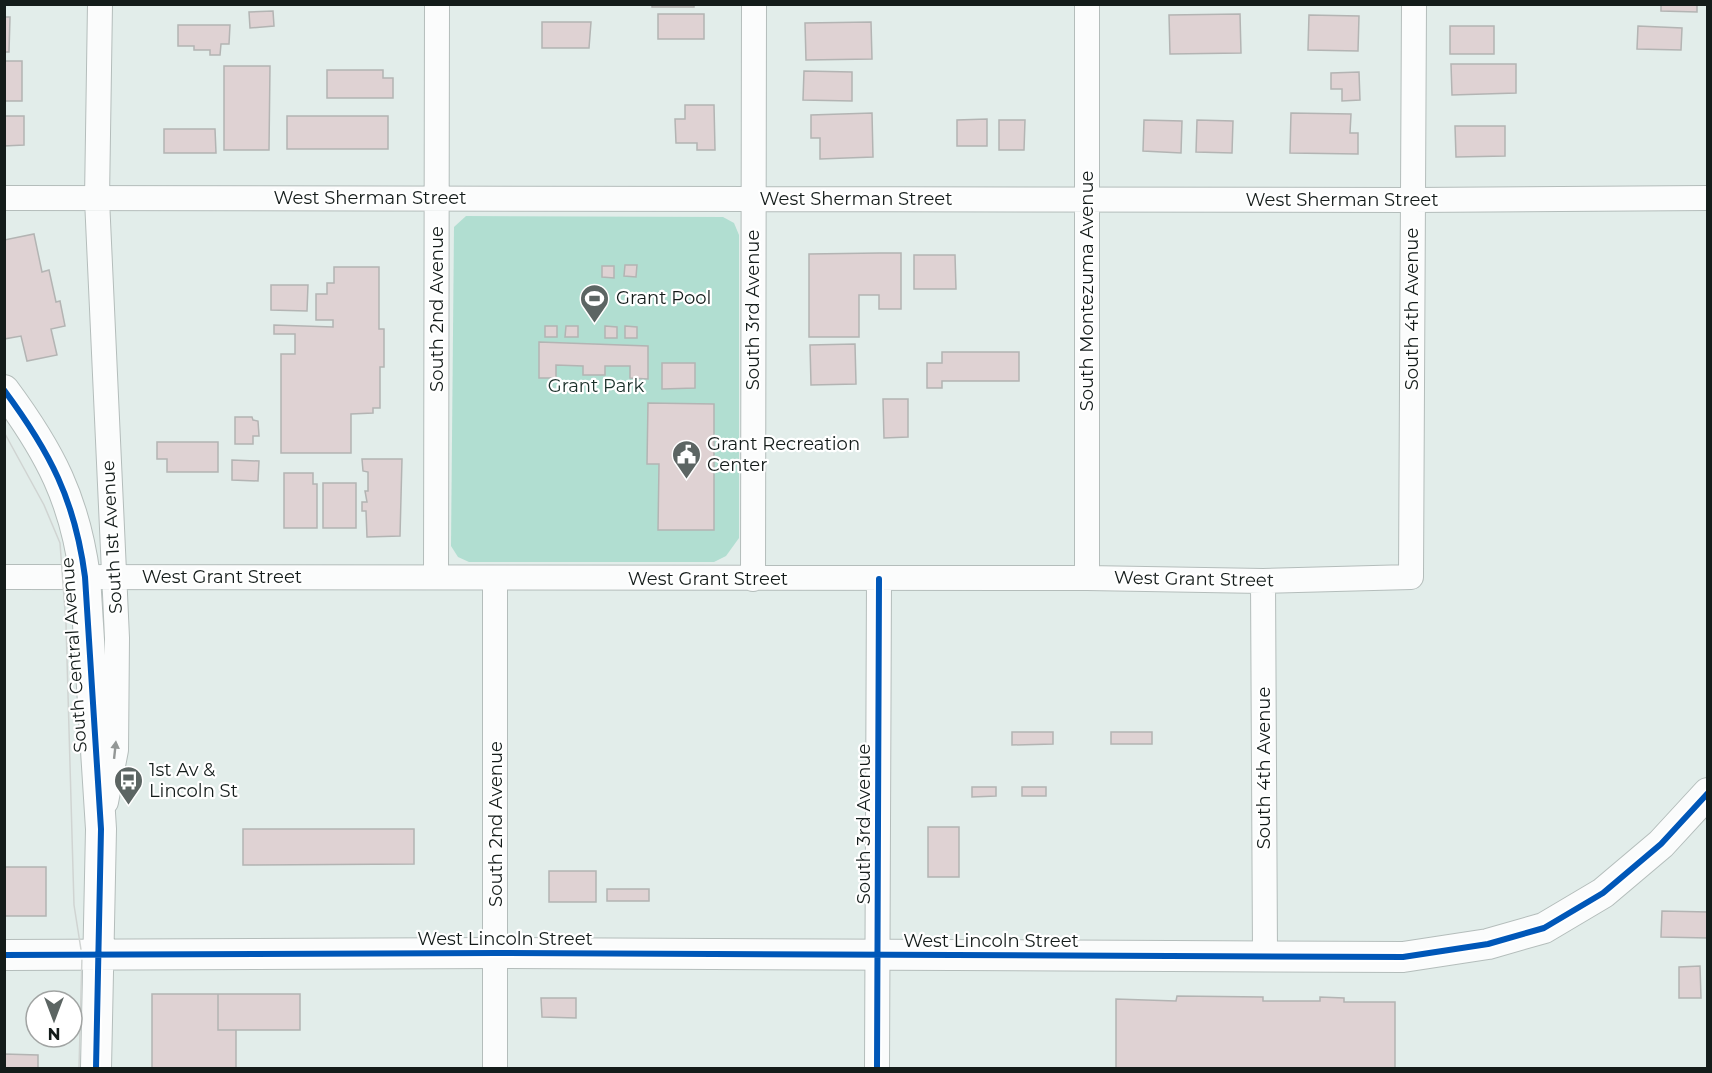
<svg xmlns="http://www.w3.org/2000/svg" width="1712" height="1073" font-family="Montserrat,sans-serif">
	<rect width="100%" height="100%" fill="#e2edea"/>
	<path fill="#b1ded1" d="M466 216 723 217 734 223 739 235V538L726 556 714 562H469L458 557 451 546 454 227Z"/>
	<path fill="#dfd2d3" stroke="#b3b4b3" stroke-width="1.5" d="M652 4H694V7H652Z
		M1661 4H1697V12L1661 11Z
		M273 11 274 26 250 28 249 12Z
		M658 14H704V39H658Z
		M1240 14 1241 53 1170 54 1169 15Z
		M1309 15 1359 16 1358 51 1308 50Z
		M4 17H10L9 52H4Z
		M542 22H591L589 48H542Z
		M871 22 872 59 806 60 805 23Z
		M178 25H230L229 44H221L220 55H210V50H194V46H178Z
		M1450 26H1494V54H1450Z
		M1638 26 1682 28 1681 50 1637 49Z
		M4 61H22V101H4Z
		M1451 64H1516V93L1452 95Z
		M224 66H270L269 150H224Z
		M327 70H383V78H393V98H327Z
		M804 71 852 72V101L803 100Z
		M1359 72 1360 100 1342 101V89H1331V73Z
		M685 105H714L715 150H697V143H676L675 119H685Z
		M872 113 873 157 820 159V138H811V115Z
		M1291 113 1351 114 1350 133H1358V154L1290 153Z
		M4 116H24V145L4 146Z
		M287 116H388V149H287Z
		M987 119V146H957V120Z
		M999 120H1025L1024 150H999Z
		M1144 120 1182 121 1181 153 1143 151Z
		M1197 120 1233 121 1232 153 1196 152Z
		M1455 126H1505V156L1456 157Z
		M164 129H215L216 153H164Z
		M34 234 42 272 49 270 56 302 60 301 65 326 51 329 57 355 27 361 21 336 4 339V240Z
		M880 253H901V309H879V295H859V337H809V254Z
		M914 255H955L956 289H914Z
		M625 265H637L636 277 624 276Z
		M602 266H614V278L602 277Z
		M334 267H379V329H384V367H380V408H373V413L351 414V453H281V354H295V334H274V325L333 327V320H316V294H327V283H334Z
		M271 285H308L307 311 271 310Z
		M545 326H557V337H545Z
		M566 326H578V337H565Z
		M605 326 617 327V338H605Z
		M625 326 637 327V338H625Z
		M539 342 648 346V379L630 378V366H605V375H583V366L556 365V378H539Z
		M855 344 856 384 811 385 810 345Z
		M942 352H1019V381H942V388H927V363H942Z
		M662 363H695V388L662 389Z
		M883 399H908V437L884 438Z
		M648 403 714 404V530H658L659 464H647Z
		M235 417H252L253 420 258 421 259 436H253V444H235Z
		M157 442H218V472H167V459H157Z
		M362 459H402L400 536 367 537 366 511H362V502H367L365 491H368V472L363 471Z
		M232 460 259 461 258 481 232 480Z
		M284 473H313V484H317V528H284Z
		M323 483H356V528H323Z
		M1012 732H1053V744L1012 745Z
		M1111 732H1152V744H1111Z
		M972 787H996V796L972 797Z
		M1022 787H1046V796H1022Z
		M928 827H959V877H928Z
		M243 829H414V864L243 865Z
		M4 867H46V916H4Z
		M549 871H596V902H549Z
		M607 889H649V901H607Z
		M1662 911 1708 912V938L1661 937Z
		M1700 966 1701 998H1679V967Z
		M152 994H218V1030H236V1068H152Z
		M218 994H300V1030H218Z
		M1177 996 1263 997V1001H1320V997L1344 998V1002H1395V1068H1116V999L1176 1001Z
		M541 998H576V1018L542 1017Z
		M4 1054 38 1055V1068H4Z"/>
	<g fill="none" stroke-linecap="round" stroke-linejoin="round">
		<defs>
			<path id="minor" d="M100 4 97 199 117 638 116 750 106 802
				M1087 4V578
				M4 198 1413 200 1708 198
				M4 577 1087 578 1263 581 1411 577 1414 4
				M436 577 437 4
				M495 579V1068
				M753 579 754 4
				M1263 581 1265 955
				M877 1068 879 579"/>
			<path id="major" d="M4 390C50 452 75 500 85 577L101 829 96 1068
				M4 955 496 953 1403 957 1488 944 1544 928 1603 893 1661 844 1708 793"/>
		</defs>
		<use href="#minor" stroke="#b4bdbb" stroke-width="26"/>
		<use href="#major" stroke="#b4bdbb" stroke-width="32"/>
		<use href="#minor" stroke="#fbfcfc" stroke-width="24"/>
		<use href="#major" stroke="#fbfcfc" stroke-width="30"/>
		<path stroke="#d0d4d2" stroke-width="1.5" d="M4 432 44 505 60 543 66 624 74 905 82 956 79 1068"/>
		<defs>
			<path id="cycleway" d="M4 390C50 452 75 500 85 577L101 829 96 1068
				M4 955 496 953 1403 957 1488 944 1544 928 1603 893 1661 844 1708 793
				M877 1068 879 579"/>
		</defs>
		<use href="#cycleway" stroke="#fff" stroke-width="10"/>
		<use href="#cycleway" stroke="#0057b8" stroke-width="6"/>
	</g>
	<defs><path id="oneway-solid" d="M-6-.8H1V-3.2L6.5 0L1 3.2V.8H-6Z" transform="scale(1.5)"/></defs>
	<use fill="#939796" href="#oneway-solid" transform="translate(115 750) rotate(-84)"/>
	<defs>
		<symbol id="stadium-pin" viewBox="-11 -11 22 30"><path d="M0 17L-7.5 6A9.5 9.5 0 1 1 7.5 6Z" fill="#5c6563" stroke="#fff"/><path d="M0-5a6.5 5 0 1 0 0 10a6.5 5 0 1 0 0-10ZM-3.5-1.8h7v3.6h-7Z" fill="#fff"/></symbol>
		<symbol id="civic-pin" viewBox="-11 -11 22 30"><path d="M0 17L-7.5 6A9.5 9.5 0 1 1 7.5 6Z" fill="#5c6563" stroke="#fff"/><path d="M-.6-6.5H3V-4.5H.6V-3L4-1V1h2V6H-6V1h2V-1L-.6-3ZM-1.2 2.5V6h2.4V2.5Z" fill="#fff"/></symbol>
		<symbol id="bus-pin" viewBox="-11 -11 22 30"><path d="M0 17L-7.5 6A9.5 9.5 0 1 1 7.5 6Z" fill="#5c6563" stroke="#fff"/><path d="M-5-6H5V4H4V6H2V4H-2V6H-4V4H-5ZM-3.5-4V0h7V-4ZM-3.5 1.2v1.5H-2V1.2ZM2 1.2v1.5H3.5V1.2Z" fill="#fff"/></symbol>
	</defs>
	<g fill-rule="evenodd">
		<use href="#stadium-pin" x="578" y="282" width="33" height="45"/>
		<use href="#civic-pin" x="670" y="438" width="33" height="45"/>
		<use href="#bus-pin" x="112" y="764" width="33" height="45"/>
	</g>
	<g text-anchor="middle" stroke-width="4.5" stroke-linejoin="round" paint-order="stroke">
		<g font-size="18" fill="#141c1a" stroke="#fff">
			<text x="370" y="204">West Sherman Street</text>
			<text x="856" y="205">West Sherman Street</text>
			<text x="1342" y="206">West Sherman Street</text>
			<text transform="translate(1087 291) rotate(-90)" y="6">South Montezuma Avenue</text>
			<text transform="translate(437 309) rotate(-90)" y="6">South 2nd Avenue</text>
			<text transform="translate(1412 309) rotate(-90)" y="6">South 4th Avenue</text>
			<text transform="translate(753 310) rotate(-90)" y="6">South 3rd Avenue</text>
			<text transform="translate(112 537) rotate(-93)" y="6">South 1st Avenue</text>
			<text x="222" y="583">West Grant Street</text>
			<text x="708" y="585">West Grant Street</text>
			<text transform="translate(1194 579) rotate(1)" y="6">West Grant Street</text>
			<text transform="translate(74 655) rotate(-94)" y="6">South Central Avenue</text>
			<text transform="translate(1264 768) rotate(-90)" y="6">South 4th Avenue</text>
			<text transform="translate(496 824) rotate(-90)" y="6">South 2nd Avenue</text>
			<text transform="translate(864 824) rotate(-90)" y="6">South 3rd Avenue</text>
			<text x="505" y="945">West Lincoln Street</text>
			<text x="991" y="947">West Lincoln Street</text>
		</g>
		<g font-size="18" fill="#141c1a" stroke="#fff" text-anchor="start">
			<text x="616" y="304">Grant Pool</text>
			<text x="707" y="450">Grant Recreation<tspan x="707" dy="21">Center</tspan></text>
			<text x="149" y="776">1st Av &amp;<tspan x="149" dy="21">Lincoln St</tspan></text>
		</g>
		<g font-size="18" fill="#1b302a" stroke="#fff">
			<text x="596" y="392">Grant Park</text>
		</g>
	</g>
	<rect width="1712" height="1073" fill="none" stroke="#141c1a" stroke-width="12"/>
	<g transform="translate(54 1019) rotate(180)"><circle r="28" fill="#ffffff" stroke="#a1a4a3" stroke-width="1.5"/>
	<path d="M0-4.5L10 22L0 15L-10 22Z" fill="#5c6563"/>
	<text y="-9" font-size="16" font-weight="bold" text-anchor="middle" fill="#141c1a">N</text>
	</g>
</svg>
